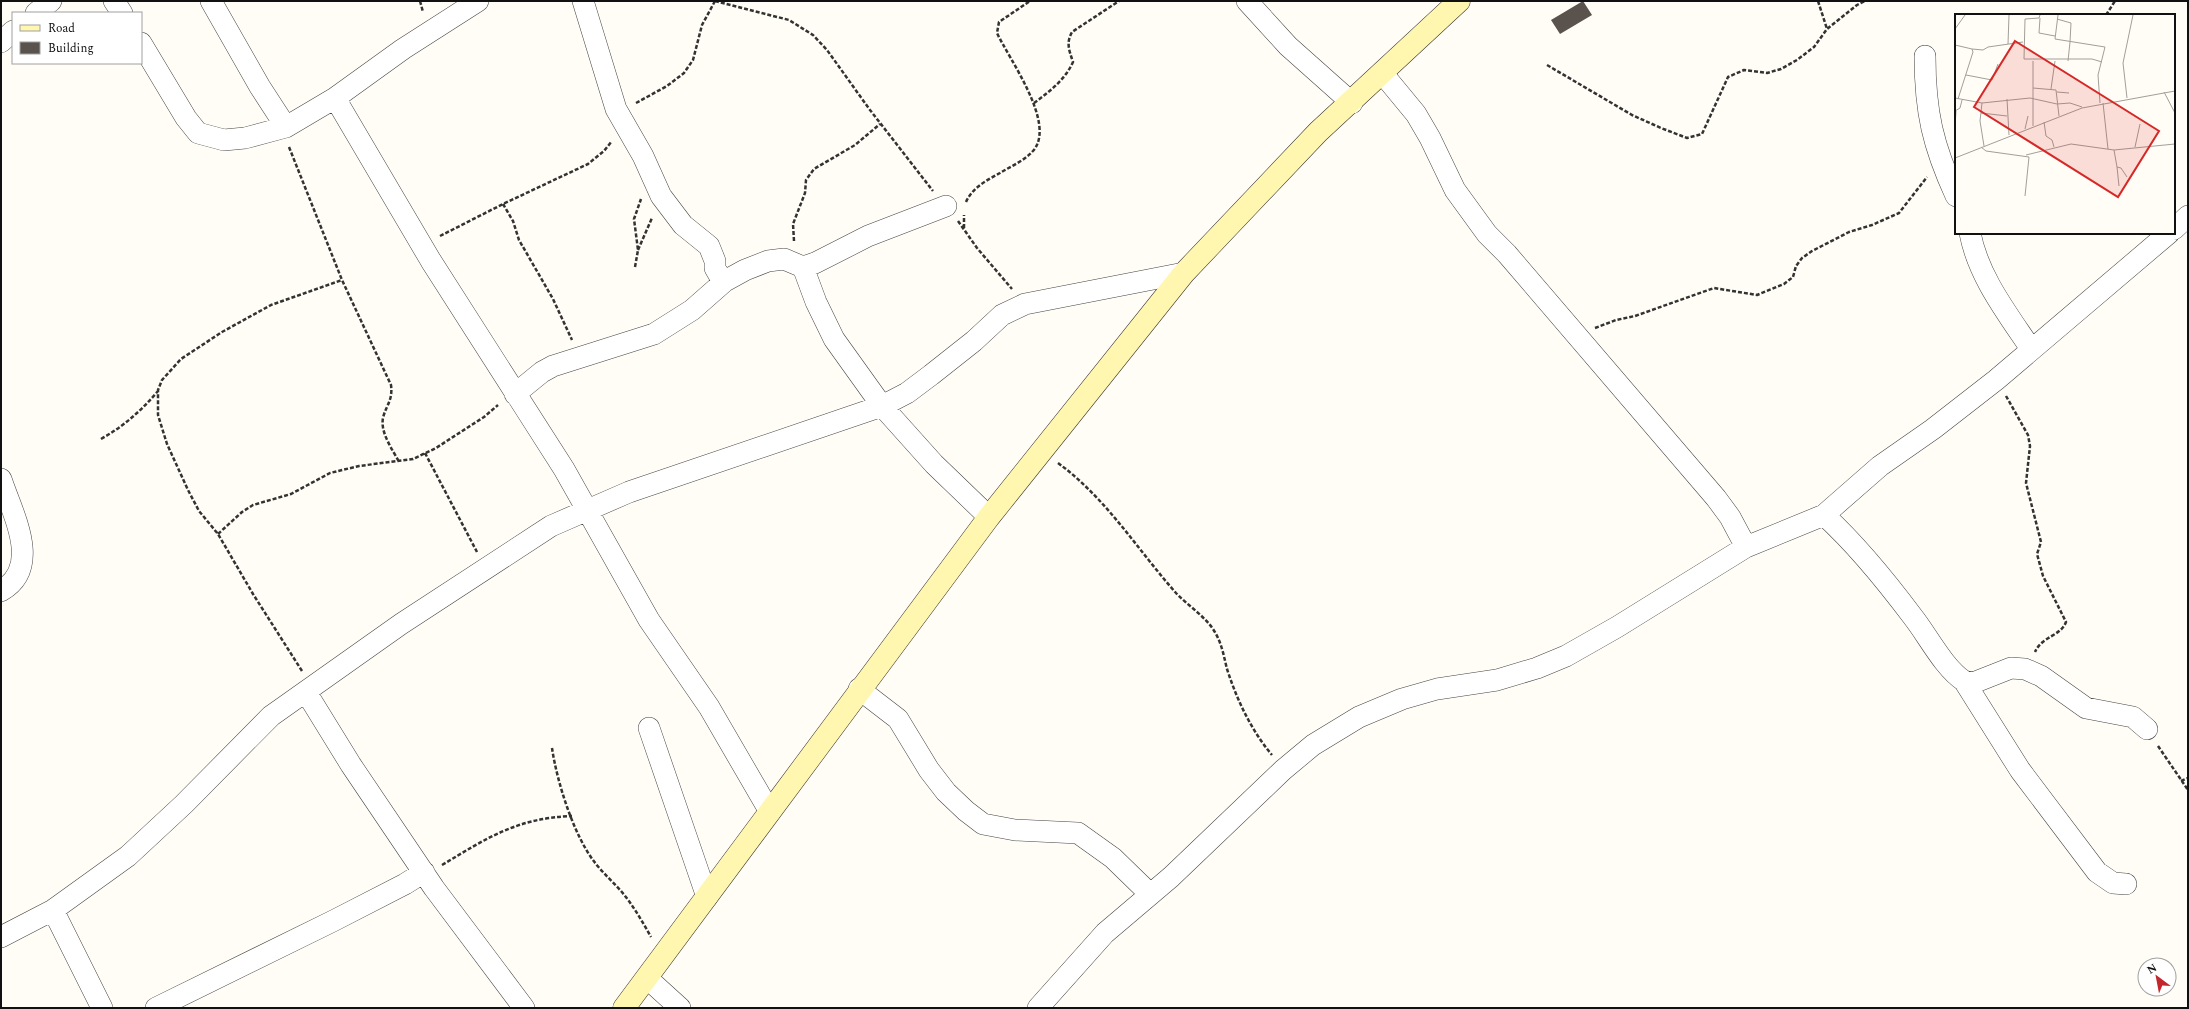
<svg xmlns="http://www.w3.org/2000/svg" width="2189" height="1009" font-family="Spectral,serif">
	<rect width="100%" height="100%" fill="#fffdf5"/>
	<path fill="#5a524d" d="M1583 1 1592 15 1560 34 1551 20Z"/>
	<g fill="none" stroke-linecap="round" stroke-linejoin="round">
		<defs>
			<path id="street" d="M114 1 122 13
				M211 1 260 87 286 127
				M583 1 616 109 643 156 661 196 683 225 709 246 715 261V268L723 282
				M1247 1 1288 46 1352 103
				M36 13 51 1
				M1 42 13 31
				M141 43 186 118 198 133 224 140 245 138 286 127 335 98 403 49 478 1
				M1925 56C1925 112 1933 146 1956 196
				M1383 74 1416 114 1430 138 1455 190 1487 234 1507 254 1716 498 1730 517 1746 547
				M335 98 431 261 564 469 649 620 709 707 770 812
				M2174 229 2188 216
				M1970 233C1978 276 2007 313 2031 349
				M803 267 815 263 868 236 946 206
				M515 394 542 372 553 366 654 334 692 310 725 281 745 270 768 261 784 259 803 267 816 302 834 339 882 406 934 464 989 517
				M1 479C12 513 43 567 1 591
				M1824 515C1857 545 1886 581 1913 617 1928 636 1944 668 1964 681L1973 683 2011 668 2025 669 2041 676 2086 708 2133 717 2147 729
				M1964 681 2020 770 2097 872 2113 883 2126 884
				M859 689 898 719 929 770 946 792 966 811 983 824 1015 830 1078 833 1113 858 1150 894
				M306 692 351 765 434 888 524 1008
				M649 728 707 897
				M53 910 102 1008
				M1 937 53 910 128 856 184 804 271 716 401 624 551 526 629 492 882 406 907 393 931 375 974 341 1002 315 1025 304 1184 273
				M647 978 680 1008
				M156 1008 333 921 405 884 424 872
				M1038 1008 1105 933 1171 877 1283 770 1313 745 1359 717 1402 699 1437 689 1497 680 1537 668 1566 656 1617 627 1746 547 1824 515 1880 466 1933 429 1996 380 2169 233"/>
			<path id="secondary" d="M624 1008 989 517 1184 273 1318 132 1459 1"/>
		</defs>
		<use href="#street" stroke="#444" stroke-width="22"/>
		<use href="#secondary" stroke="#333" stroke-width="23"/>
		<path stroke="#333" stroke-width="2.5" stroke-dasharray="4 2" stroke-linecap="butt" d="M420 1 423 12
			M715 1 789 20 813 35 827 50 870 110 933 191
			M1818 1 1827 29
			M2106 15 2115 1
			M1547 65 1632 115 1661 128 1687 138 1702 134 1728 77 1744 70 1767 73 1781 69 1797 60 1814 47 1827 29 1857 5 1865 1
			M636 103 667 86 684 73 693 60 702 25 715 1
			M1034 103C1049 92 1065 80 1073 62 1069 50 1066 43 1072 32L1119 1
			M289 147 342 280 391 385C393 401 386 405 383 418 380 433 393 450 399 462
			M966 202C972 188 987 180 1000 173 1011 166 1024 161 1033 151 1057 124 1009 59 997 33L999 22 1030 1
			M503 204 513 221 519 240 553 299 572 340
			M958 221 977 248 1012 289
			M964 228V215
			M440 236 503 204 588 164 604 151 612 141
			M794 241 793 224 805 193 806 180 814 169 855 145 880 124
			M638 250 652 218
			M635 267 638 250 634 219 641 199
			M1595 328 1616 320 1635 316 1714 288 1757 295 1784 284 1793 277 1796 266 1802 258 1812 251 1849 232 1872 225 1899 213 1927 177
			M2006 396 2028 435 2030 446 2026 483 2041 542 2037 554 2043 576 2066 622C2061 636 2042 636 2035 652
			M101 439C124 426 141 411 158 391
			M425 453 477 552
			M1058 463C1106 498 1137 549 1176 593 1189 607 1207 617 1216 634 1222 645 1224 657 1227 669 1237 700 1251 730 1272 755
			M218 534 242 512 253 505 291 494 330 473 359 466 413 459 436 448 484 417 498 405
			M302 671 253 594 218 534 199 511 188 490 167 444 158 415V390L162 380 181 359 222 332 271 305 342 280
			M2158 746 2188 790
			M552 748C557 782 574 837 596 864 604 874 613 882 621 891 633 905 642 921 651 937
			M2181 781 2188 778
			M442 865C487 838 517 818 572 816"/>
		<use href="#street" stroke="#fff" stroke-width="21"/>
		<use href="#secondary" stroke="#fff6b0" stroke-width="22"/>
	</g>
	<g transform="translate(1955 14)">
		<rect width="220" height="220" fill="#fffdf5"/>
		<path fill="none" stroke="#a09f9a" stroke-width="1" d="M85 1 84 4 70 5 69 45H137L147 48M103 1 100 25 150 33 143 61 145 89M85 4 84 19 100 22M102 5 116 9 115 28M0 15 10 1M53 30 54 1M0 31 17 35 18 38 3 85M17 35 28 36 33 33 68 28M113 47 115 28M11 61 37 66 43 50M78 74 101 76 104 102M96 75 100 47M102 78 114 79M209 78 220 99M0 84 27 89 75 84 102 90 115 89 127 93M172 84 168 49 178 1M52 85 54 121M27 89 25 107 29 132M148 89 153 135M0 97 5 94 7 86M26 99 52 102M89 108 91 122 97 126 99 133M0 112 1 97M78 112V47M70 115 73 102M26 133 31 137 74 143 70 182M180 133 185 110M159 136 162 153 166 154 172 163M71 141 116 130 159 136 220 130M0 144 127 94 220 77M162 153 164 172"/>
		<path fill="#d62828" fill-opacity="0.15" stroke="#d62828" stroke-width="2" d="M60 27 204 117 163 183 19 93Z"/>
		<rect width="220" height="220" fill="none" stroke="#111" stroke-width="2"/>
	</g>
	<rect width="2189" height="1009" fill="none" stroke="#111111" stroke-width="4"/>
	<rect x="12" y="12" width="130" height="52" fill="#ffffff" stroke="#a0a0a0"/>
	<rect x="20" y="25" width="20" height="6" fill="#fff6b0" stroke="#a0a0a0"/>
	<text x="48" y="32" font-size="12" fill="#111111">Road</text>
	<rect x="20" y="42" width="20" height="12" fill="#5a524d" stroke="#a0a0a0"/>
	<text x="48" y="52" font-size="12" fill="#111111">Building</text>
	<g transform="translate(2157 977) rotate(328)"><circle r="19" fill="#ffffff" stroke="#a0a0a0"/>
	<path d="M0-3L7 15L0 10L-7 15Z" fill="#c4262e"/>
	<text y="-6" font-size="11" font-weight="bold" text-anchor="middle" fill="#111111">N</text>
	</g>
</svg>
